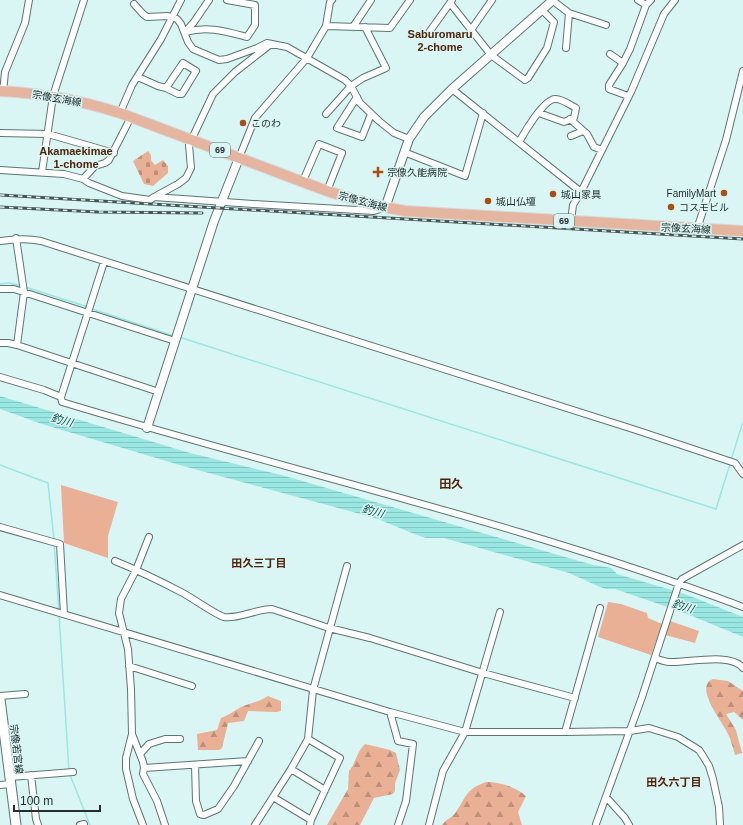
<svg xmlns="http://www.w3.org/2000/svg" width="743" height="825" font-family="Helvetica,'Noto Sans JP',sans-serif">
	<defs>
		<pattern id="forest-firs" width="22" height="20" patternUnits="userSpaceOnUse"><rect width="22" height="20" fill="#eab096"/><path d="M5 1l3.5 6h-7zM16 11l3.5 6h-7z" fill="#bd907b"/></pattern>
		<pattern id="cemetery-stones" width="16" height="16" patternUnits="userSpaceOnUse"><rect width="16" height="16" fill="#eab096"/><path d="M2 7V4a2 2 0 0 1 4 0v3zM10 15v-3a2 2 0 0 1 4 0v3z" fill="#bd907b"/></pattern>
		<pattern id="water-rules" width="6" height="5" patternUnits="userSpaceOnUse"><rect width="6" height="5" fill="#99e7e2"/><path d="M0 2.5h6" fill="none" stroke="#84c6c2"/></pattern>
	</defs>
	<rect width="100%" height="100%" fill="#d9f6f4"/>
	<path fill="#eab096" d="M61 485 118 502 108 536V558L64 543Z
		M608 602 621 604 647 613 648 618 662 624 651 655 598 637Z
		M670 621 699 631 695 643 665 635Z"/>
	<path fill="url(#forest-firs)" d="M713 679 728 681 743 691V720L734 712 726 714 736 730 742 753 735 755C733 748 731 740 728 734 723 722 693 687 713 679Z
		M268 696 281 701V711L277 712 248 711 244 721 228 723 222 748 219 750H198L197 734 217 730 221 718C229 715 234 711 241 707 250 703 259 702 268 696Z
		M365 744 390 750 396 753 400 770 395 783V791L393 794 374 798 360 825H327L348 789 349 771C356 763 356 753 365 744Z
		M486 782C501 782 515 787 526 796L518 812 522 825H442C446 819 452 818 456 812 467 796 465 790 486 782Z"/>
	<path fill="url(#cemetery-stones)" d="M148 151 151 155V160L155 165 163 160 168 166V173L153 186 144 184 133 161Z"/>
	<path fill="url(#water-rules)" d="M0 396 190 453 285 476 593 565 611 568 617 574 685 594 743 617V637L682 612 615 589H606L600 587 569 573 444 538H426L417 535 375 518 183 466 42 424 0 409Z"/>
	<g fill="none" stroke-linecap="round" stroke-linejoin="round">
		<path stroke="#99e7e2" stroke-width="1.5" d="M0 284 9 283 22 286
			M25 287 88 307
			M92 309 174 336
			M179 337 716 509 730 464
			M731 460 743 422
			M0 465 48 483 54 540
			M54 543 59 611
			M59 615 69 771
			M70 775 90 825"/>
		<defs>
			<path id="minor" d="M452 0 450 3 491 55 525 80 528 78 547 48 554 22 542 10
				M552 0 569 13 566 48
				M638 0 646 5
				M134 4 143 14 147 17 168 16 177 19 181 24 188 42 193 49 219 60 227 59 257 48 267 43 287 47 345 80 351 86 360 103 379 121 394 133 409 139
				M569 13 606 25
				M326 26 390 28 410 0
				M353 27 371 0
				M471 30 492 0
				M186 31 194 22 209 0
				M430 31 450 3
				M185 32C208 26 224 31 247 37L255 25V5L227 0
				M610 54 623 63
				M183 63 196 71 182 94H178L166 88Z
				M138 77 158 86 166 88
				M452 89 581 192
				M3 92 5 72 25 23 29 0
				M628 96 609 89V85L623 63 630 49 646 5 651 0
				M357 97 337 128 362 137 371 114
				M120 113 132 85 161 39 181 0
				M326 114 351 86 363 78 386 68 365 27
				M570 119 587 134 594 147 602 150
				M0 133 48 134 114 153
				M571 136 583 131
				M519 142C524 133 545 97 556 99 562 99 570 105 576 108L574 118 564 122 539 113
				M404 152 465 176 483 113
				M239 158 255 118 307 58 326 26 330 2 332 0
				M0 170 64 174 83 179 89 183 122 196 150 200 154 197 253 204 374 211 383 208
				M42 172 53 96 84 0
				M83 179 95 166 105 163 109 160 131 117
				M303 181 319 144 342 153 327 191
				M156 196 178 184 186 178 191 168 189 145 213 94 235 72 271 44
				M571 221 573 205 581 192 631 92 664 14 675 0
				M699 229V223L726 140 743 71
				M16 238 24 292 17 345
				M0 241C14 239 27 238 41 241L639 431 735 463 743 474
				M104 262 61 397 62 402C289 471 521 523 743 607
				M0 289H14L175 341
				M0 343H8L17 345 159 392
				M0 377 44 390 61 397
				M0 527 60 544 64 614
				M149 537 136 570 121 599 119 613 128 649 131 689 132 734 143 762 144 768 248 761
				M115 561C137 570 160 581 181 592 191 597 216 615 224 617 241 619 255 609 272 609L329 628 370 638 483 673 575 698
				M0 595 390 712 465 732H565L630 731 649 728 678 737 699 750 703 756 709 766 713 779 719 807 720 825
				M655 658C660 660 665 662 670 662 688 663 731 652 743 668
				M129 666 192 686
				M0 696 25 694
				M390 712 398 741 413 744 406 801 398 825
				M565 732 600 608
				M132 734 126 758V769L133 799 143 825
				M308 739 313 690 347 566
				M140 754 149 744 165 739H180
				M195 765 196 801 200 814 204 815 218 809 234 786 259 741
				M144 768 143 774 157 801 165 825
				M291 769 325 790
				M31 775 36 819 38 825
				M10 777 73 772
				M0 785 11 784
				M273 797 311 820
				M606 797 625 818 629 825
				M596 824 642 697 679 583 682 579 743 545
				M80 825 84 824
				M255 825 291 769 308 739 340 758 311 820 310 825
				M429 825 443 771 465 732 500 612"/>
			<path id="tertiary" d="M385 208 409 139 424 117 452 89 553 0
				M147 428 214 221 239 158"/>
			<path id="secondary" d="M0 699 16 825"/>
			<path id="primary" d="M0 91C43 93 79 100 120 113L327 191 369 204 405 211 743 231"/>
		</defs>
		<use href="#minor" stroke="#5b7573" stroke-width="8"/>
		<use href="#tertiary" stroke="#5b7573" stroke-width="10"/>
		<use href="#secondary" stroke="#5b7573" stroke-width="11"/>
		<use href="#primary" stroke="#d7d9d9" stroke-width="12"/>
		<use href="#minor" stroke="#fff" stroke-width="6"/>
		<use href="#tertiary" stroke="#fff" stroke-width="8"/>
		<use href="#secondary" stroke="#fff" stroke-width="9"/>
		<use href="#primary" stroke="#e5b59f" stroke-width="10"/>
		<defs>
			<path id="rail" d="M0 195 743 239
				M0 207 98 212 202 213"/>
		</defs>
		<use href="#rail" stroke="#475554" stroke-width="3"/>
		<use href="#rail" stroke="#d9f6f4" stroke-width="1.5" stroke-dasharray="4.5" stroke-linecap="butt"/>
	</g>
	<g fill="#af4c11" stroke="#d9f6f4" stroke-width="1.5">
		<circle cx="243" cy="123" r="4"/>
		<path d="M376 166h4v4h4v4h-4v4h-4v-4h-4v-4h4z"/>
		<circle cx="724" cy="193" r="4"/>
		<circle cx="553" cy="194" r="4"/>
		<circle cx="488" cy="201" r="4"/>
		<circle cx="671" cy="207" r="4"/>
	</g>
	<g text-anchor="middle" stroke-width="3" stroke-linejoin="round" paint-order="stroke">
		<g fill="#d9f6f4" stroke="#5a6a69" stroke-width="1">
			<rect x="210" y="143" width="20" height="14" rx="3"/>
			<rect x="554" y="214" width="20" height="14" rx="3"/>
		</g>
		<g font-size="9" font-weight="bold" fill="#232e2d">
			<text x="220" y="153">69</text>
			<text x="564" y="224">69</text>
		</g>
		<g font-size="10" fill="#232e2d" stroke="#d9f6f4">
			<text transform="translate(57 98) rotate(10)" y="4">宗像玄海線</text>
			<text transform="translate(363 201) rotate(15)" y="4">宗像玄海線</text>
			<text transform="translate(686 228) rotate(3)" y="4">宗像玄海線</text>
			<text transform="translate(17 749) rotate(83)" y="4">宗像若宮線</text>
		</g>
		<g font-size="10" fill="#232e2d" stroke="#d9f6f4" text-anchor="start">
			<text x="251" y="127">このわ</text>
			<text x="387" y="176">宗像久能病院</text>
			<text x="716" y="197" text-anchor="end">FamilyMart</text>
			<text x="561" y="198">城山家具</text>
			<text x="496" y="205">城山仏壇</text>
			<text x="679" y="211">コスモビル</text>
		</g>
		<g font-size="11" font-weight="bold" fill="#522208" stroke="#d9f6f4">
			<text x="440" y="38">Saburomaru<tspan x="440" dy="13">2-chome</tspan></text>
			<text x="76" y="155">Akamaekimae<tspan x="76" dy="13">1-chome</tspan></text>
			<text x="259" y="567">田久三丁目</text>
			<text x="674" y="786">田久六丁目</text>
		</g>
		<g font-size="11" font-style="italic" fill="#0f5350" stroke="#d9f6f4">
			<text transform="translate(62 420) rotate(16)" y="4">釣川</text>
			<text transform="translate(373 511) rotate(16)" y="4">釣川</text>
			<text transform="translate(683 606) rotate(18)" y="4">釣川</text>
		</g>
		<g font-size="12" font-weight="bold" fill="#522208" stroke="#d9f6f4">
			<text x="451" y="488">田久</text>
		</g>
	</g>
	<path d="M14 805v6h86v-6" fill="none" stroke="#232e2d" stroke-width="2"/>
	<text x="20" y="805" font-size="12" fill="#232e2d" stroke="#d9f6f4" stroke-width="3" paint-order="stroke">100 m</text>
</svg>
